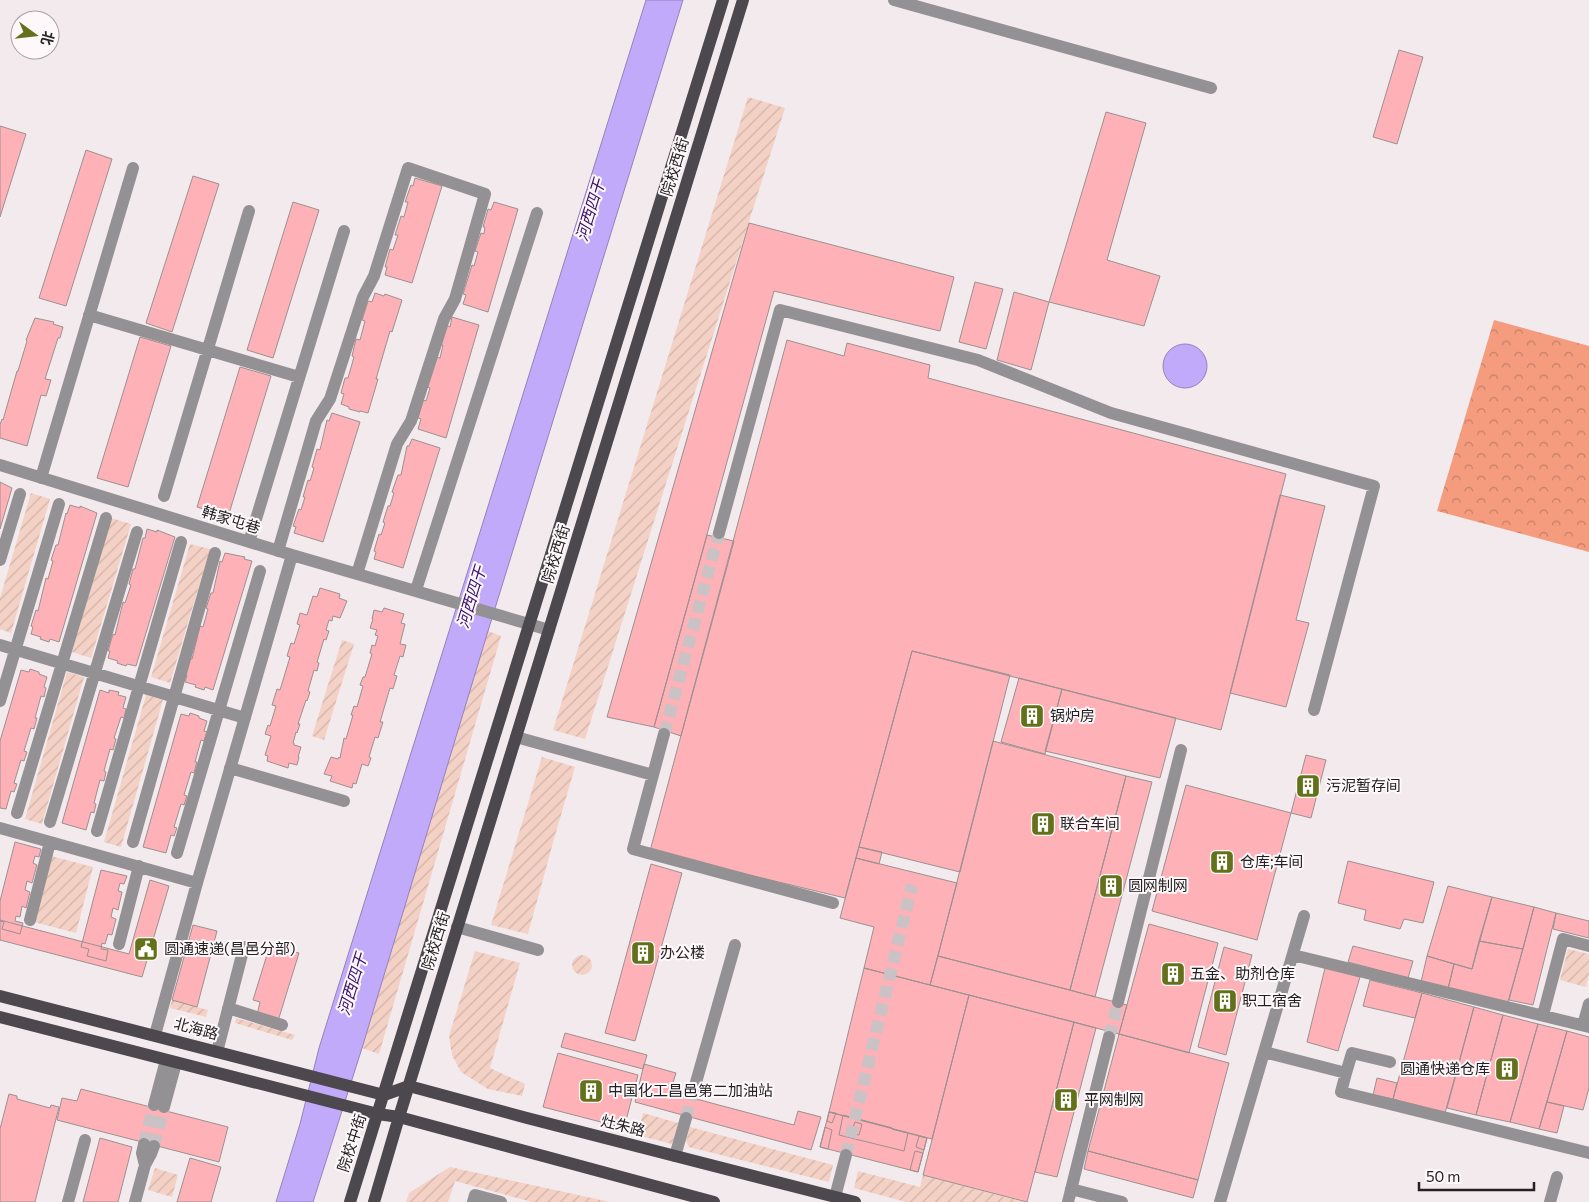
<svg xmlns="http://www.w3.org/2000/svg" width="1589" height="1202" font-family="Commissioner,'Noto Sans SC',sans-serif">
	<defs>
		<pattern id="forest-crowns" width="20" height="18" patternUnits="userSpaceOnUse" patternTransform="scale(1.25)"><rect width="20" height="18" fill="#f49c7d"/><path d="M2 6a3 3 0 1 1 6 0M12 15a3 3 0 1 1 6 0" fill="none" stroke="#c57f66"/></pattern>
		<pattern id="garden-furrows" width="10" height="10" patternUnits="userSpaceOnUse" patternTransform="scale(1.25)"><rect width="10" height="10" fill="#f4d1c5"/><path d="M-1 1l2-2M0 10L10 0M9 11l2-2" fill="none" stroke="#d1b3a9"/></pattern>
	</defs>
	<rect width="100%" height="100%" fill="#f3eaee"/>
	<path fill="url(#forest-crowns)" d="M1494 320 1589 346V552L1437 511Z"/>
	<path fill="url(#garden-furrows)" d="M748 97 785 108 585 739 553 730Z
		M31 493 50 499 11 633 0 629V598Z
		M111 518 131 524 91 658 72 652Z
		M190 544 210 549 170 683 151 677Z
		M488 631 501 636 379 1054 362 1048Z
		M342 640 354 644 324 740 312 736Z
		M67 672 84 677 42 824 25 819Z
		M146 695 163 700 121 847 104 842Z
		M542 757 575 767 554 839 528 934 491 925Z
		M51 856 93 867 76 933 34 922Z
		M1568 949 1589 954V974L1586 987 1560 980Z
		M475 951 520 963 490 1068 525 1084 522 1096 488 1089 461 1072 452 1055 449 1036Z
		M572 965a10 10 0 1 1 20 0a10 10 0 1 1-20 0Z
		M172 1000 208 1010 206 1017 170 1008Z
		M236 1018 295 1035 292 1040 235 1023Z
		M643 1113 678 1123 672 1144 637 1135Z
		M690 1127 833 1165 829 1182 689 1147 686 1141Z
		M450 1167 610 1202H532L455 1181 448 1202H406L409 1193Z
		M155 1168 178 1175 172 1197 148 1190Z
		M858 1171 920 1187 923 1175 1024 1202H906L854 1188Z"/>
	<path fill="#c2aafa" stroke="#9381b9" d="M646 0H683L488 631 362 1048 313 1202H276L300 1124 319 1048Z
		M1163 366a22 22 0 1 1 44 0a22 22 0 1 1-44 0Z"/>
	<path fill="#feb1b6" stroke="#9b9191" d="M1399 50 1423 57 1397 144 1373 137Z
		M1106 112 1146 123 1107 260 1160 276 1144 326 1049 302Z
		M0 126 26 134 0 217Z
		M86 150 112 159 66 306 39 298Z
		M193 176 219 184 172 332 146 323Z
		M415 178 442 186 412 283 385 275 387 267H385L390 249 393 250 398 235H395L401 216 404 217 408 202H405L411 185 413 186Z
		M293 202 319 210 273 358 247 350Z
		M494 202 518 209 488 312 463 304 466 295 463 294 472 265 474 266 478 252 475 251 481 233 484 234 485 227H483L488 209 491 210Z
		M749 223 954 277 940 331 774 291 654 727 607 717Z
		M975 282 1003 289 986 349 959 342Z
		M1014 292 1049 302 1031 370 997 360Z
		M375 293 384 296 385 294 402 300 392 332 390 331 376 379H378L368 413 360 411V412L349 409V407L341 404 344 394 341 393 345 378H348L354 357 352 356 356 339 360 340 365 321 362 320 368 301 372 302Z
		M452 317 479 325 446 438 418 429 421 419 418 418 423 400 426 401 430 388 427 387 436 357 440 358 443 345H441L446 325 450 327Z
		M35 318 54 322 53 324 63 327 60 338H58L45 379 51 380 46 396 41 395 27 446 0 438V425L2 419 3 420 17 371H18L27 341 26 340Z
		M140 337 171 346 128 487 97 478Z
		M787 340 844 356 847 343 930 365 928 378 1286 474 1221 730 912 651 845 898 650 851Z
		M240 367 271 376 228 517 197 507Z
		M332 413 360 422 323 542 294 533 296 527 293 526 299 509 301 510 305 497H303L308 480 310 481 314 468 312 467 317 449 320 450 327 420 329 421Z
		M412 439 440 448 403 568 374 559 376 552 374 551 379 534 381 535 385 523 383 522 388 506H390L394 493 392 492 398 475H401L407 446H409Z
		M0 482 12 488 0 529Z
		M1280 495 1325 506 1296 620 1309 623 1286 707 1230 693Z
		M70 505 80 508V506L97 513 59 642 50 639 49 642 40 639 41 637 31 634 33 627 31 626 36 610 38 611 46 578 48 579 53 561 51 560 56 545H58L66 513 67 514Z
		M147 529 157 532V530L175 537 136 666 127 664 126 666 117 663 118 661 108 658 110 651H108L113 634 115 635 123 602 125 603 131 585 129 584 133 569H135L143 538H145Z
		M707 535 734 541 681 736 654 727Z
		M225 553 245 557 244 559 252 561 213 690 205 687 204 690 195 687 196 685 185 682 187 675 186 674 190 658 192 659 200 626 203 627 208 609 206 608 211 593H213L220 561 222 562Z
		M320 588 340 594 339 598 347 601 340 618 333 616 332 621 329 620 326 630 329 631 326 640 324 639 317 662 319 663 317 671 314 670 308 691 310 692 307 701 306 700 298 724H300L297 733 296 732 293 743H294V745L301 747 298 757H299L297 765 289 763 288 768 267 761 268 756 265 755 271 736 265 734 268 725 270 726 276 706 272 705 277 689 280 690 290 657 287 656 291 643 294 644 300 625 297 624 300 613 307 615 313 596 317 597Z
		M384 608 404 614 401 623 405 624 400 644 406 645 403 657 400 656 394 675 397 676 393 689 390 688 380 722H383L378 738 375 737 369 757 371 758 368 766 362 764 356 784 353 783 352 788 330 781 332 776 324 774 331 757 338 759 339 757 340 758 344 738 346 739 353 715H351L354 706 357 707 363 686 360 685 363 677H365L372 654 370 653 372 645 375 646 378 636 375 635 377 630 370 628 373 619H372L374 610 382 612Z
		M912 651 1010 675 960 872 859 847Z
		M30 669 39 672V674L47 677 44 687 46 688 44 697 41 696 35 718H37L34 729 31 728 24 751 27 752 24 761 21 760 14 783 17 784 14 792 11 791 6 809 0 808V741L21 670 29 672Z
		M1019 678 1062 689 1045 754 1001 742Z
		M1062 689 1176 718 1160 778 1045 751Z
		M100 690 109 693V690L119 692 118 695 126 697 123 708 126 709 124 718 121 717 114 738 116 739 113 750 110 749 104 771 106 772 104 781 100 780 94 803 96 804 94 813 91 812 86 830 62 823Z
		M190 713 199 716V718L207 721 204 731 207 732 204 741 201 740 195 762H197L194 773 191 772 184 795 187 796 184 805 181 804 174 827 177 828 174 836 171 835 166 853 143 847 181 714 189 716Z
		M993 741 1126 776 1070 990 938 956Z
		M1306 755 1326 760 1311 818 1291 813Z
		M1126 776 1152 782 1095 997 1070 990Z
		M1186 785 1291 813 1257 940 1152 911Z
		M15 842 41 849 39 857 35 856 33 863 37 865 32 883 27 881 25 890 30 892 26 908 22 906 20 917 16 916 15 921 23 923 20 934 2 929 4 922 0 921V901Z
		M859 847 882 852 879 864 856 858Z
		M856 858 957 883 930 985 864 968 874 927 840 918Z
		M1348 861 1434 882 1423 923 1404 919 1400 929 1364 920 1366 910 1338 903Z
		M651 864 682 873 635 1041 605 1033Z
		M101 870 127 876 124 884 120 883 118 891 122 892 118 910 113 908 111 917 116 919 112 935 108 934 105 944 102 943 101 949 108 950 106 961 87 956 89 949 81 947Z
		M150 880 169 886 142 977 0 940V920L129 954Z
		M1448 886 1492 897 1472 969 1427 956Z
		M1492 897 1534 907 1523 949 1479 941Z
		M1534 907 1556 913 1533 1005 1509 1000Z
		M1556 913 1589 921V938L1553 929Z
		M1149 924 1218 943 1189 1053 1119 1034Z
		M193 925 217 931 197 1007 172 1000Z
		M1479 941 1523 949 1507 1005 1448 989 1454 964 1472 969Z
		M270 945 299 953 278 1021 257 1015 260 1002 253 1000Z
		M1353 946 1413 961 1408 978 1348 962Z
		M1224 947 1252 955 1226 1055 1198 1047Z
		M938 956 1127 1005 1119 1034 930 985Z
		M1427 956 1454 964 1448 989 1421 982Z
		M864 968 969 995 932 1139 829 1112Z
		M1325 968 1360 977 1338 1051 1307 1042Z
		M1370 980 1422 993 1415 1018 1363 1006Z
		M1422 993 1474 1007 1445 1113 1393 1099Z
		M969 995 1074 1022 1027 1202 923 1175Z
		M1474 1007 1503 1015 1476 1115 1447 1108Z
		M1503 1015 1538 1024 1510 1122 1476 1115Z
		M1074 1022 1096 1028 1057 1177 1035 1172Z
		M1538 1024 1567 1031 1539 1129 1510 1122Z
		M1567 1031 1589 1037V1088L1583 1110 1547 1102Z
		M565 1033 647 1055 643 1069 561 1047Z
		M1119 1034 1229 1063 1198 1180 1088 1151Z
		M558 1053 638 1075 624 1128 543 1107Z
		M644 1064 676 1073 670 1092 794 1125 798 1111 821 1117 811 1150 635 1102Z
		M1377 1078 1397 1083 1393 1099 1373 1095Z
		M81 1089 228 1127 219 1162 57 1120 62 1098 77 1101Z
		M9 1094 17 1096V1099L50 1108 51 1105 59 1107 35 1202H0V1129Z
		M1547 1102 1564 1106 1557 1133 1539 1129Z
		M829 1112 892 1128V1129L927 1138 918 1172 820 1147Z
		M829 1112 836 1113 832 1123 827 1121Z
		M843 1115 892 1128V1129L908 1133 904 1151 839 1135Z
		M855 1122 862 1124 859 1135 851 1133Z
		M825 1127 832 1130 828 1149 820 1147Z
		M919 1136 927 1138 924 1150 916 1147Z
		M100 1138 132 1147 118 1202H83Z
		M915 1151 923 1153 918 1172 910 1170Z
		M1088 1151 1198 1180 1193 1198 1084 1169Z
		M190 1158 221 1167 211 1202H177Z"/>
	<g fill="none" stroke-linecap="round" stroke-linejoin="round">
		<path stroke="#cac2c5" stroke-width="12" stroke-dasharray="12 6" stroke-linecap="butt" d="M664 734 719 533
			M1109 1037 1118 1002
			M686 1118 693 1093
			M144 1144 154 1105
			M154 1146 164 1107
			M846 1155 912 885"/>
		<path stroke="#949194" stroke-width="12" d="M894 0 1211 88
			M89 315 299 377
			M0 465 292 555 549 630
			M41 478 133 168
			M164 496 249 211
			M719 533 780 310 978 360 1111 413 1374 486 1314 710
			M249 542 344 231
			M278 551 316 421 330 399 363 297 374 276 408 168 485 194 455 299 444 319 411 421 397 444 357 574
			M0 560 20 494
			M416 590 537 213
			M0 645 245 718
			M0 701 59 504
			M664 734 633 849 833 903
			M516 737 653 775
			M230 768 344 801
			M17 813 106 518
			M50 822 137 532
			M0 828 197 883
			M97 831 181 542
			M133 842 215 553
			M177 853 260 571
			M30 920 50 842
			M457 927 538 950
			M119 944 139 866
			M1293 955 1589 1027
			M1118 1002 1181 750
			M228 1008 282 1025
			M1543 1015 1563 939 1589 946
			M1583 1025 1589 1004
			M155 1035 197 883 292 555
			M217 1052 244 947
			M1264 1052 1346 1073 1352 1053 1390 1062
			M1346 1073 1341 1092 1589 1153
			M693 1093 735 945
			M154 1105 166 1060
			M164 1107 176 1063
			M144 1144 142 1153 145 1165
			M675 1156 686 1118
			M1071 1189 1122 1202
			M835 1197 846 1155
			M68 1202 85 1140
			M135 1202 145 1165 151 1154 154 1146
			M473 1202 475 1195 501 1202
			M1068 1202 1109 1037
			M1220 1202 1304 916
			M1550 1202 1557 1177"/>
		<path stroke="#4c484d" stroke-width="12" d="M0 996 384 1095
			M0 1017 378 1114 399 1117 714 1202
			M384 1095 409 1086 527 1118 855 1202
			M350 1202 723 0
			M374 1202 399 1117 743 0"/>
	</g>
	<defs>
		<symbol id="building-square" viewBox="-11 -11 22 22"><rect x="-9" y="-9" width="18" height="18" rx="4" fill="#64711b" stroke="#fef8fb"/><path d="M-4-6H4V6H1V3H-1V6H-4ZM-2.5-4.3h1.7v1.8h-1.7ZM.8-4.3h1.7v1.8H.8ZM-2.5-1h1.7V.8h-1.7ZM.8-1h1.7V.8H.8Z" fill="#fff"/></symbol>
		<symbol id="civic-square" viewBox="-11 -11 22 22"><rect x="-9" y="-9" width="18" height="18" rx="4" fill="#64711b" stroke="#fef8fb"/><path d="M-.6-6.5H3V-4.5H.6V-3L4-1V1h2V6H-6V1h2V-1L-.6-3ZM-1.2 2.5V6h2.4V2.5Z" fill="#fff"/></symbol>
	</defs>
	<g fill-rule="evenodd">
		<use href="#building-square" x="1018" y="702" width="28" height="28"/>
		<use href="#building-square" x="1294" y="772" width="28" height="28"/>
		<use href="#building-square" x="1029" y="810" width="28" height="28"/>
		<use href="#building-square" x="1208" y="848" width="28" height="28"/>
		<use href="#building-square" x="1097" y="872" width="28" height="28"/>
		<use href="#civic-square" x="132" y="935" width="28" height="28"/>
		<use href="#building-square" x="629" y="939" width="28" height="28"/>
		<use href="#building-square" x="1159" y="960" width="28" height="28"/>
		<use href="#building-square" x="1211" y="987" width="28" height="28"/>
		<use href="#building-square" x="1493" y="1055" width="28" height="28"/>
		<use href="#building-square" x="577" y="1077" width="28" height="28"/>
		<use href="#building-square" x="1052" y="1086" width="28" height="28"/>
	</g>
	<g text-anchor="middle" stroke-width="4" stroke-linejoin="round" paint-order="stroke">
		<g font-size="15" fill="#242122" stroke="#fef8fb">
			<text transform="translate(675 167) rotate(-73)" y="5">院校西街</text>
			<text transform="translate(231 520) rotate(17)" y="5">韩家屯巷</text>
			<text transform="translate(556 554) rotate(-73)" y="5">院校西街</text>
			<text transform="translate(436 941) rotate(-73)" y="5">院校西街</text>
			<text transform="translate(196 1029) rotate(15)" y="5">北海路</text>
			<text transform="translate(623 1126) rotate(14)" y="5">灶朱路</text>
			<text transform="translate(352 1143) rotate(-72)" y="5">院校中街</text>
		</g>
		<g font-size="15" fill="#242122" stroke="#fef8fb" text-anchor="start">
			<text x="1050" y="721">锅炉房</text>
			<text x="1326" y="791">污泥暂存间</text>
			<text x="1060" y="829">联合车间</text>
			<text x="1240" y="867">仓库;车间</text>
			<text x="1128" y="891">圆网制网</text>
			<text x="164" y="954">圆通速递(昌邑分部)</text>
			<text x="660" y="958">办公楼</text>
			<text x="1190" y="979">五金、助剂仓库</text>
			<text x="1242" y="1006">职工宿舍</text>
			<text x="1490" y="1074" text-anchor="end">圆通快递仓库</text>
			<text x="608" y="1096">中国化工昌邑第二加油站</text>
			<text x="1084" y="1105">平网制网</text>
		</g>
		<g font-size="16" font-style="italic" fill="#380e6a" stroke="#fef8fb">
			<text transform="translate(590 210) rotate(-73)" y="6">河西四干</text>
			<text transform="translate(471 597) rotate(-73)" y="6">河西四干</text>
			<text transform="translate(352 984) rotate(-73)" y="6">河西四干</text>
		</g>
	</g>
	<g transform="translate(35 35) rotate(105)"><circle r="24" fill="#fef8fb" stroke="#a7a2a4"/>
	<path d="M0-4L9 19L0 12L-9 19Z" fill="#64711b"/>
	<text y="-8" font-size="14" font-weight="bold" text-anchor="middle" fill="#242122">北</text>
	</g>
	<path d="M1419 1182v8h115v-8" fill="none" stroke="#242122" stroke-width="2.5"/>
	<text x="1426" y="1182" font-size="15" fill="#242122" stroke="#fef8fb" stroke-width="4" paint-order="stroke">50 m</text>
</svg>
